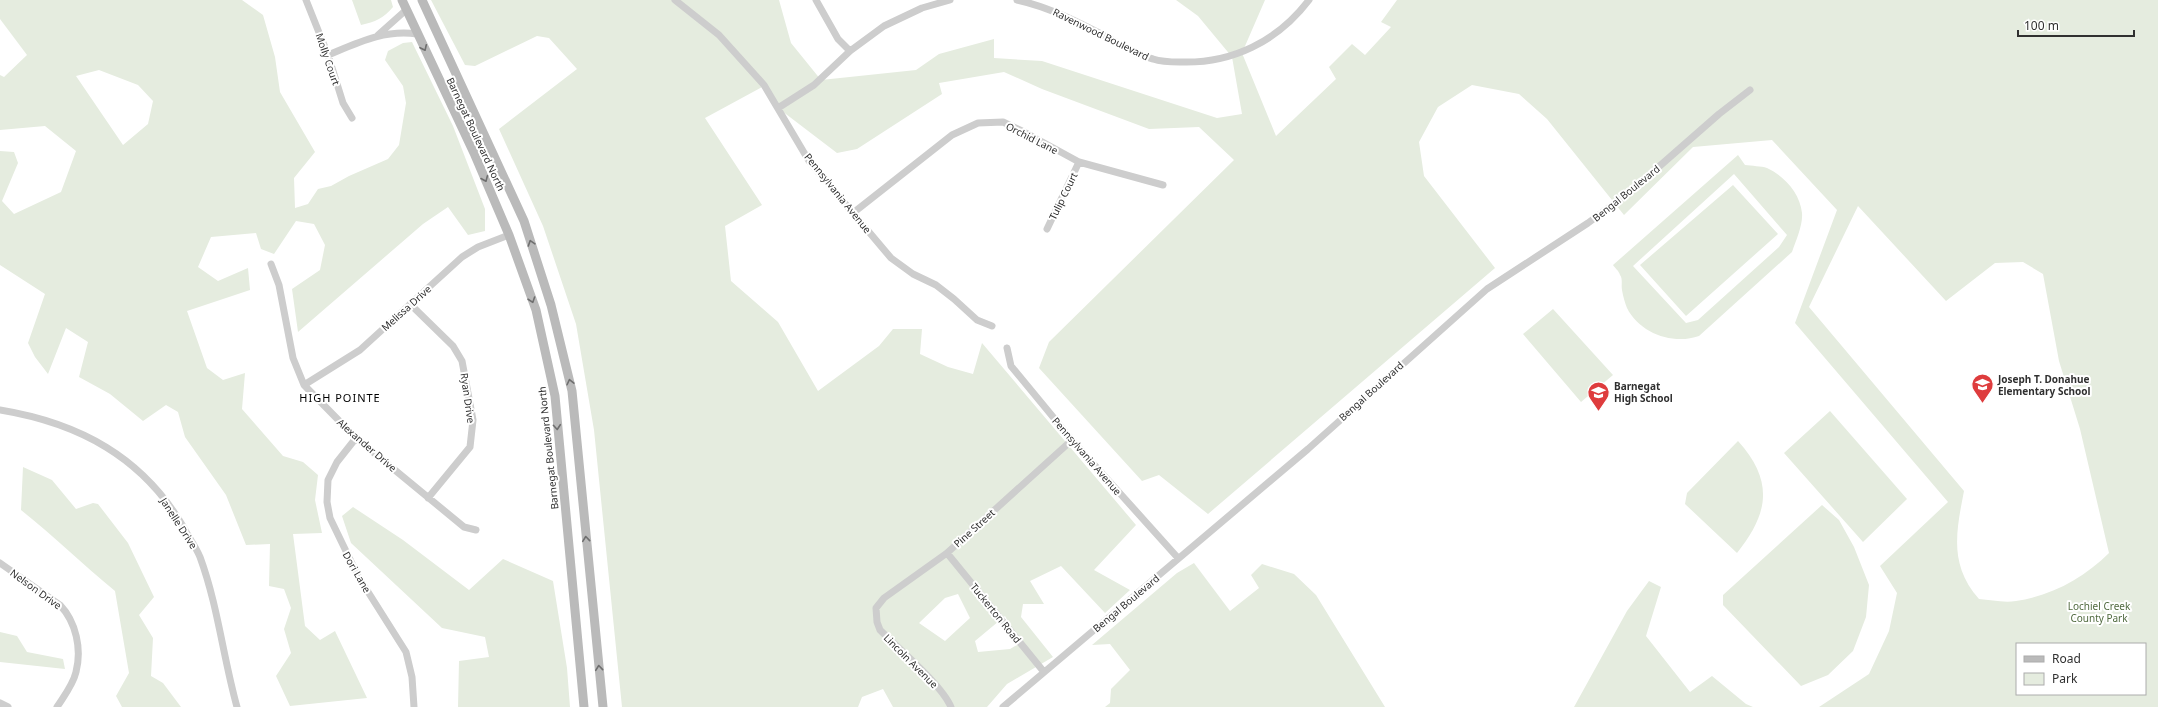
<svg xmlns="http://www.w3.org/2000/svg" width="2158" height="707" font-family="'Noto Sans',sans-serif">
	<rect width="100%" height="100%" fill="#fff"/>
	<path fill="#e5ecdf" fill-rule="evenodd" d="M0 0H242L263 15 275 57 280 92 315 152 294 178 295 208 308 204 318 189 331 186 349 176 388 159 399 145 406 103 403 86 385 60 388 51 403 43 412 42 453 126 485 209V231L468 235 448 207 423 224 298 332 292 289 320 270 325 245 314 224 296 221 274 254 261 249 256 233 211 237 198 267 218 281 248 268 250 290 187 311 207 368 223 380 245 373 242 409 283 456 303 462 318 475 315 500 322 533 293 534 305 626 320 640 335 631 367 698 290 706 276 676 291 653 284 629 291 608 284 589 269 586 270 544 246 545 226 495 185 437 178 412 166 405 143 421 110 394 79 377 88 342 66 328 48 374 35 357 28 343 45 294 0 265V151L14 152 18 163 2 201 14 214 61 192 76 151 45 126 0 130V75L4 77 27 55 0 19ZM99 70 138 85 153 101 148 124 123 145 76 76Z
		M352 0H391L393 7C384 18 375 22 361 25Z
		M431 0H779L791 43 821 80 916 70 939 54 994 39V58L1042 61 1217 118 1242 114 1232 57 1198 16 1176 0H1265L1242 53 1276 136 1336 79 1329 67 1352 44 1365 55 1391 27 1381 22 1397 0H2158V707H1819L1869 674 1889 631 1897 593 1880 566 1948 502 1795 323 1837 210 1772 140 1693 147 1624 215 1547 119 1519 94 1472 85 1438 107 1419 142 1424 176 1495 268 1208 514 1159 475 1142 481 1039 368 1049 342 1234 160 1199 127 1149 129 1042 89 1004 72 939 83 942 94 857 149 837 153 778 108 764 86 705 118 762 205 725 226 731 281 778 322 818 391 879 346 893 329H922L920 354 948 367 973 374 982 343 1136 525 1094 570 1130 590 1105 613 1061 566 1030 581 1044 604H1023L1021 617 1053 657 1007 684 987 707H893L883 689 862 697 858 707H622L594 430 576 324 543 226 499 129 577 69 549 38 537 36 475 66 465 65ZM1858 206 1946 301 1995 263 2023 262 2043 274 2059 361 2080 429 2109 553C2084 578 2051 596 2016 601 2004 603 1991 600 1979 599 1949 565 1956 532 1964 491L1809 307ZM958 594 970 618 945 641 919 623 945 598ZM1005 616 1020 643 1010 649 978 652 975 641ZM2017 644H2145V694H2017Z
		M1738 155 1745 165C1752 166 1761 166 1767 168 1784 176 1800 193 1802 213 1803 225 1796 240 1792 252L1699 336C1674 345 1640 334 1627 308 1625 303 1623 296 1622 290 1621 285 1623 279 1620 275 1619 271 1615 268 1613 265ZM1734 174 1787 235 1779 247 1698 320 1686 323 1633 266Z
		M1733 185 1778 234 1686 316 1640 265Z
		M1553 309 1613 375 1581 402 1523 334Z
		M1830 411 1907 499 1863 542 1784 453Z
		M1738 441C1774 481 1769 513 1737 553L1685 504 1687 493Z
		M23 467 52 480 76 509 93 503 98 504 128 543 154 597 139 615 153 638 151 676 163 683 181 707H122L116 696 129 673 115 591C83 565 54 536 21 510Z
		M1822 505 1839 520 1854 547 1869 585 1866 617 1853 651 1828 675 1801 686 1723 605V595Z
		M353 507 403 540 469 590 503 559 553 581 567 668 570 707H458L459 661 489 657 485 637 442 628 351 543 342 516Z
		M1194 563 1230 611 1259 588 1251 575 1262 564 1294 574 1316 595 1385 707H1105L1110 703 1111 689 1130 670 1110 644 1092 645 1177 573Z
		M1649 581 1661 587 1646 636 1690 692 1712 676 1746 704 1753 707H1574L1627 611Z
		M0 632 17 636 27 652 63 659 65 669 0 662Z"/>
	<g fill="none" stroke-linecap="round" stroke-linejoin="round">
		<path stroke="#cdcdcd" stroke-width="7" d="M306 0 328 55 343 103 352 118
			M675 0 719 35 764 85 809 161 891 258 913 274 936 285 954 299 977 320 992 326
			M816 0 838 39 850 51
			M1017 0C1049 7 1078 22 1107 37 1121 45 1137 55 1153 59 1162 62 1172 62 1180 62 1232 64 1278 41 1309 0
			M378 35 406 10
			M328 55C357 43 385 29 417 34
			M778 108 814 85 850 51 884 26 922 8 950 0
			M853 213 952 135 978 123 1003 122 1024 132 1079 162 1163 185
			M1047 229 1079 162
			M271 264 279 285 293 358 304 385 356 438 464 527 476 530
			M410 304 453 346 462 361 473 420 470 447 428 498
			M1007 348 1011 366 1072 440 1178 558
			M304 385 360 350 462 257 478 247 509 235
			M0 410C79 423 143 457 184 528 189 538 196 547 200 557 218 606 223 657 237 707
			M356 438 337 462 328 480 327 502 330 518 358 576 406 652 412 677 414 707
			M947 553 1044 672
			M0 563 60 605C76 622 82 649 76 672 73 685 64 696 57 707
			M0 703 8 707
			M951 707C942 685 898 648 880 630L877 622 876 608 884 598 947 553 1072 440
			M1003 707 1308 449 1487 289 1588 223 1630 192 1719 114 1750 90"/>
		<path stroke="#bababa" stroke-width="9" d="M402 0 474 153 509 235 536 310 555 396 584 707
			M422 0 524 221 551 305 572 391 603 707"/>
	</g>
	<defs><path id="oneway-chevron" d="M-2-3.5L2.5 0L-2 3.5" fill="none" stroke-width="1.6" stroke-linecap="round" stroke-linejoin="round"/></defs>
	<g stroke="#6e6e6e">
		<use href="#oneway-chevron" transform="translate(424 48) rotate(65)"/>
		<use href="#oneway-chevron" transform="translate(485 179) rotate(67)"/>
		<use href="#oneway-chevron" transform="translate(531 243) rotate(-108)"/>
		<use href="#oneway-chevron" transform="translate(532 300) rotate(71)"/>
		<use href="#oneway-chevron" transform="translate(570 382) rotate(-103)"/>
		<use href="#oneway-chevron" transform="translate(557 427) rotate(85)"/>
		<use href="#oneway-chevron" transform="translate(586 539) rotate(-96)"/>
		<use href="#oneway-chevron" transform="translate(599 668) rotate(-96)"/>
	</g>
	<defs>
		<symbol id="school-pin" viewBox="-11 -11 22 30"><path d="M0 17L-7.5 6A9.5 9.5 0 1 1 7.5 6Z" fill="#de3c3d" stroke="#fff"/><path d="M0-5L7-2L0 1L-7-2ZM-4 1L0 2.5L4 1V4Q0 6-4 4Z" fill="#fff"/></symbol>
	</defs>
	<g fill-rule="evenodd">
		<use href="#school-pin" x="1970" y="372" width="25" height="34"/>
		<use href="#school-pin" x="1586" y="380" width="25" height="34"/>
	</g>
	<g text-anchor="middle" stroke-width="4" stroke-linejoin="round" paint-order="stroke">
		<g font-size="10" fill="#303030" stroke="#fff">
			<text transform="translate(1101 34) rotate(26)" y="4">Ravenwood Boulevard</text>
			<text transform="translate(328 59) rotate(71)" y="4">Molly Court</text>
			<text transform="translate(476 134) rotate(65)" y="4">Barnegat Boulevard North</text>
			<text transform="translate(1032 138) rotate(27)" y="4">Orchid Lane</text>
			<text transform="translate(838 193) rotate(51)" y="4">Pennsylvania Avenue</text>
			<text transform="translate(1626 193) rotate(-39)" y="4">Bengal Boulevard</text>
			<text transform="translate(1063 196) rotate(-64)" y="4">Tulip Court</text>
			<text transform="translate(406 308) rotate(-42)" y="4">Melissa Drive</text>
			<text transform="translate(1371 391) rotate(-42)" y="4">Bengal Boulevard</text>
			<text transform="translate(468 398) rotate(82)" y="4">Ryan Drive</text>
			<text transform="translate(367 445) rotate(41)" y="4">Alexander Drive</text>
			<text transform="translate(548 448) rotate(-96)" y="4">Barnegat Boulevard North</text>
			<text transform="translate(1087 456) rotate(49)" y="4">Pennsylvania Avenue</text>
			<text transform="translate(179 523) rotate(57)" y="4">Janelle Drive</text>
			<text transform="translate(974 528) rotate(-42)" y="4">Pine Street</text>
			<text transform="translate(357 572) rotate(60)" y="4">Dori Lane</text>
			<text transform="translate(36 589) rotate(36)" y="4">Nelson Drive</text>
			<text transform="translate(1126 603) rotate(-40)" y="4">Bengal Boulevard</text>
			<text transform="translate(996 613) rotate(51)" y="4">Tuckerton Road</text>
			<text transform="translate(911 661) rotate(45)" y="4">Lincoln Avenue</text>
		</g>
		<g font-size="10" font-weight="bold" fill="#303030" stroke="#fff" text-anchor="start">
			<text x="1998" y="383">Joseph T. Donahue<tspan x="1998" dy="12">Elementary School</tspan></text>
			<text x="1614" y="390">Barnegat<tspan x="1614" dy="12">High School</tspan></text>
		</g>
		<g font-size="10" fill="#506a3f" stroke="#fff">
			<text x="2099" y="610">Lochiel Creek<tspan x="2099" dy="12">County Park</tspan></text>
		</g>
		<g font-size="11" letter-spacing="1" fill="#000" stroke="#fff">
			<text x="340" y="402">HIGH POINTE</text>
		</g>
	</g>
	<rect x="2016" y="643" width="130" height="52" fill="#ffffff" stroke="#acacac"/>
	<rect x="2024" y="656" width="20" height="6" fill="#bababa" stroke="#acacac"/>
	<text x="2052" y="663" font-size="12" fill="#303030">Road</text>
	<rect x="2024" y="673" width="20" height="12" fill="#e5ecdf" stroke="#acacac"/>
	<text x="2052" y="683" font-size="12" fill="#303030">Park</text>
	<path d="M2018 30v6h116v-6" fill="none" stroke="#303030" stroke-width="2"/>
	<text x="2024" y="30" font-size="12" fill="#303030" stroke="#ffffff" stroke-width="3" paint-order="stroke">100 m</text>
</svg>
